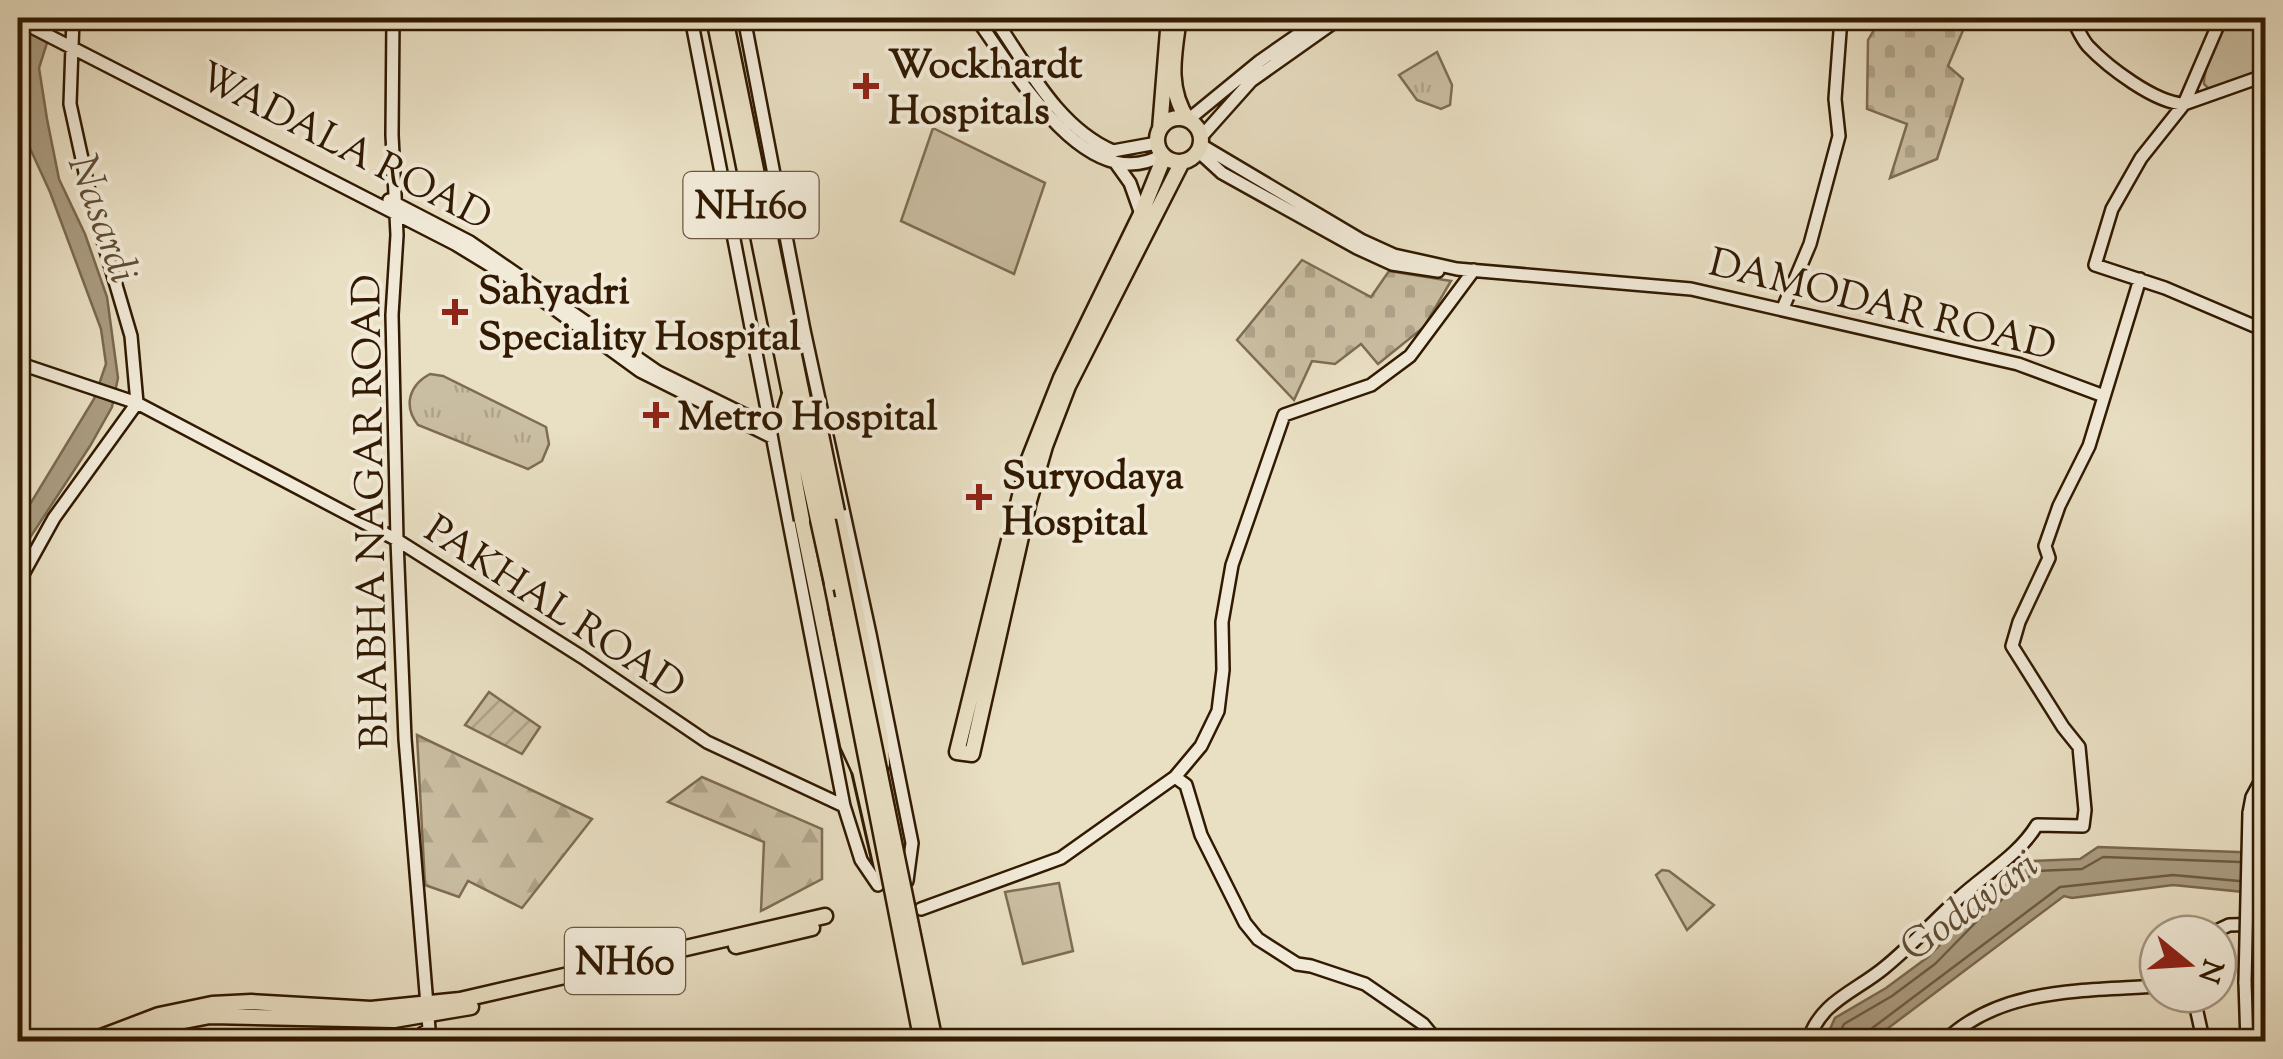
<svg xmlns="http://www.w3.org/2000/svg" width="2283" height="1059" font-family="'Sorts Mill Goudy',serif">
	<defs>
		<pattern id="forest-firs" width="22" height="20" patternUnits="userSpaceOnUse" patternTransform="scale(2.5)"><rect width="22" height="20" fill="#cabea2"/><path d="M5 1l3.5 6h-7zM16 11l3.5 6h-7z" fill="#aea38a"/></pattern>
		<pattern id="cemetery-stones" width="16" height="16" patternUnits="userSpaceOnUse" patternTransform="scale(2.5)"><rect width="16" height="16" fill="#cabea2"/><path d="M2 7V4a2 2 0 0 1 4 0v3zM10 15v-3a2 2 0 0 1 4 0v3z" fill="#aea38a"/></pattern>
		<pattern id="park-tufts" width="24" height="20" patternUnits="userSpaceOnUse" patternTransform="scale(2.5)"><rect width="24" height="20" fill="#cabea2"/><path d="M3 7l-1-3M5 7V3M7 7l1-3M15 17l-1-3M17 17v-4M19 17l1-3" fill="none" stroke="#aea38a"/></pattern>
		<pattern id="garden-furrows" width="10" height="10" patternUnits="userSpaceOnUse" patternTransform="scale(2.5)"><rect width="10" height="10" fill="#cabea2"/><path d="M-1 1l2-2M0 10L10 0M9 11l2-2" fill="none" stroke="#aea38a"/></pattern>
	</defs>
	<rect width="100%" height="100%" fill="#e9dfc3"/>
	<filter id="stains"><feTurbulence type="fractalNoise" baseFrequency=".002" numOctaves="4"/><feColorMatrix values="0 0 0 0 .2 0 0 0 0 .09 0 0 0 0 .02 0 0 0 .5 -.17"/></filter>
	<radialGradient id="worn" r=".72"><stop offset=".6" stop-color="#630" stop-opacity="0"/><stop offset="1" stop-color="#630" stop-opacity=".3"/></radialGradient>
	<path fill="#cabea2" stroke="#7e6c52" stroke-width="2.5" d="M2226 18H2265V71L2209 89 2204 84C2203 67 2220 36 2226 18Z
		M933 128 1045 183 1014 274 901 221Z
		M1662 870 1669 871 1714 905 1687 930 1656 875Z
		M1059 883 1073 951 1023 964 1005 892Z"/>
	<path fill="url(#forest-firs)" stroke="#7e6c52" stroke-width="2.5" d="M417 735 592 819 522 908 468 881 459 897 425 885Z
		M702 777 822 829V879L761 911 764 842 668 802Z"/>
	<path fill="url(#cemetery-stones)" stroke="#7e6c52" stroke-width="2.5" d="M1881 18H1940L1964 28 1948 66 1963 79 1937 159 1890 178 1907 124 1867 109 1868 40Z
		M1302 260 1371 297 1389 271 1451 281 1424 327 1378 364 1361 344 1335 364 1312 361 1294 400 1237 340Z"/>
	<path fill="url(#park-tufts)" stroke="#7e6c52" stroke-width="2.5" d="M1437 52 1452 85 1450 105 1441 109 1417 100 1399 75Z
		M430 374 443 376 546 427 549 444 542 461 528 469 418 425C403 406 409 385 430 374Z"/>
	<path fill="url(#garden-furrows)" stroke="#7e6c52" stroke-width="2.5" d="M489 692 540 727 522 754 465 725Z"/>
	<path fill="#aa9c81" stroke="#7a684e" stroke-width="2.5" d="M28 18H51L52 27 39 68 47 119 59 179 85 234 107 297 118 378 112 407 90 446 18 556V524L94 399 106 364 101 329 50 192 22 131 20 57Z
		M2098 847 2265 853V894L2173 885 2072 898 2064 896 1871 1041 1824 1042 1835 1018 1886 988 1928 957 1976 908 2032 861 2080 859Z"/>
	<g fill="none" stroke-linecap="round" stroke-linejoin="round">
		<path stroke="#6e5b41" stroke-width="2.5" d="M1835 1042 1844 1024 1892 996 1935 964 1983 915 2036 871 2082 869 2103 857 2240 862
			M1866 1042 1871 1029 2060 887 2173 875 2239 881"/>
		<defs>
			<path id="secondary" d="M393 18 392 135 397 235 392 315 397 540 405 739 429 1029 410 1042
				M691 18 844 806 861 860 878 885
				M744 18 804 330 870 634 912 843 907 881
				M976 18C1013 68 1086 199 1162 155
				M994 18C1027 65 1057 127 1113 151L1157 143
				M2072 18C2077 27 2081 38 2088 46 2108 67 2155 103 2184 104L2266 75
				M2221 18 2184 104 2141 158 2112 209 2095 265 2165 288 2266 331
				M18 20 455 244 519 283 640 371 792 447
				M1188 120 1260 61 1322 18
				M1201 137 1251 81 1340 18
				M1201 145 1361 240 1394 255 1457 269 1691 289 2018 364 2104 396
				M1198 151 1222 173 1357 248 1392 264 1438 271
				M1115 162 1130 183 1141 214
				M389 200 470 242 658 372 776 430
				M1783 308 1810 244 1839 136 1835 99 1841 18
				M18 363 137 403 397 540 582 657 707 742 844 806
				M18 583 54 518 137 403 131 336 91 200 70 104 73 18
				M1175 777 1186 785 1201 835 1245 923 1258 939 1297 964 1311 966 1365 984 1423 1024 1438 1042
				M2249 813 2252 797 2266 771
				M921 909 1061 858 1175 777 1201 746 1218 711 1223 670 1222 622 1232 565 1284 415 1371 385 1410 356 1474 270
				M2210 934 2229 925 2266 924
				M2245 982 2247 1042
				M2193 994 2201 1030 2207 1042
				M1808 1042C1819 1002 1855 992 1884 968 1911 946 1933 922 1958 899 1985 874 2018 856 2037 825L2083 826 2085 810 2079 747 2063 727 2012 646 2019 622 2049 558 2045 546 2059 506 2089 446 2140 279
				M1944 1042C1999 987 2085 991 2158 986"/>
			<path id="primary" d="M857 762 884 881"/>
			<path id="highway" d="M714 18 790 393
				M725 18 801 390
				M1179 18C1174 54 1166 88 1188 120
				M1157 140a22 22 0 1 1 44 0a22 22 0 1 1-44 0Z
				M1160 129 1169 18
				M1164 157 1141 214 1061 378 1029 459 957 752 972 754 1029 501 1045 446 1068 386 1182 162
				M837 512 881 738 882 764
				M802 520 848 745 859 769
				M736 946 812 928
				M88 1042 159 1015 212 1004 251 1002 371 1009 460 1000 825 916
				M119 1042 179 1022 210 1016 394 1020 471 1007"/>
		</defs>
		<use href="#secondary" stroke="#311a01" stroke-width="16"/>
		<use href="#primary" stroke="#311a01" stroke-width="18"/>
		<use href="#highway" stroke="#311a01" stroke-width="19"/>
		<use href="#secondary" stroke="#f1ead8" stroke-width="11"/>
		<use href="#primary" stroke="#e9dfc3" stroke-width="12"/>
		<use href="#highway" stroke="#e9dfc3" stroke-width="14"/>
		<defs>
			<path id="secondary-bridge" d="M2245 982 2249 813"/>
			<path id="highway-bridge" d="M801 390 935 1042
				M790 393 832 583
				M790 394 783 417 802 520
				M813 413 820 430 837 512
				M836 604 922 1042"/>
		</defs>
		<use href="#secondary-bridge" stroke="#311a01" stroke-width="16" stroke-linecap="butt"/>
		<use href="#highway-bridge" stroke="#311a01" stroke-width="19" stroke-linecap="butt"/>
		<use href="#secondary-bridge" stroke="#f1ead8" stroke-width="11"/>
		<use href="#highway-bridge" stroke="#e9dfc3" stroke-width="14"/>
	</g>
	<g fill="#8f2418" stroke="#f1ead8" stroke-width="4">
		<path d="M861 71h10v10h10v10h-10v10h-10v-10h-10v-10h10z"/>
		<path d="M450 297h10v10h10v10h-10v10h-10v-10h-10v-10h10z"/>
		<path d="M651 400h10v10h10v10h-10v10h-10v-10h-10v-10h10z"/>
		<path d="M974 482h10v10h10v10h-10v10h-10v-10h-10v-10h10z"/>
	</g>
	<g text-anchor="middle" stroke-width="8" stroke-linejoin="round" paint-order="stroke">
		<g fill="#f1ead8" stroke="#6b5842" stroke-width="2.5">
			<rect x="683.5" y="172" width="135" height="66" rx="8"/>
			<rect x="565" y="928" width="120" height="66" rx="8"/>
		</g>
		<g font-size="38" font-weight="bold" fill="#311a01">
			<text x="751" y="218">NH160</text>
			<text x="625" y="974">NH60</text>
		</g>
		<g font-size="40" font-weight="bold" fill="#311a01" stroke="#f1ead8" text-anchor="start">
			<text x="888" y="77">Wockhardt<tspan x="888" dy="46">Hospitals</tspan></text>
			<text x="478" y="303">Sahyadri<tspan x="478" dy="46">Speciality Hospital</tspan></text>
			<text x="678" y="429">Metro Hospital</text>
			<text x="1002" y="488">Suryodaya<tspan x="1002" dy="46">Hospital</tspan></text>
		</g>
		<g font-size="40" fill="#311a01" stroke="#f1ead8">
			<text transform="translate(346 145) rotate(27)" y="14">WADALA ROAD</text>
			<text transform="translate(1883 303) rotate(14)" y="14">DAMODAR ROAD</text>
			<text transform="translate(369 512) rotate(-91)" y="14">BHABHA NAGAR ROAD</text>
			<text transform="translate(556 606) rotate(33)" y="14">PAKHAL ROAD</text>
		</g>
		<g font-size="42" font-style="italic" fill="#614e34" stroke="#f1ead8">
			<text transform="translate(105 218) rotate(70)" y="15">Nasardi</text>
			<text transform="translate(1968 904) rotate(-36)" y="15">Godavari</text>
		</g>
	</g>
	<rect width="2283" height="1059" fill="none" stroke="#e9dfc3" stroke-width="60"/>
	<rect x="20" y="20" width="2243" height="1019" fill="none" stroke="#311a01" stroke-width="5"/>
	<rect x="30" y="30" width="2223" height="999" fill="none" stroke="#311a01" stroke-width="2.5"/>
	<g transform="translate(2188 964) rotate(108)"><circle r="48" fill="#f1ead8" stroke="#a49782" stroke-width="2.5"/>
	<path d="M0-8L18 38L0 25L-18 38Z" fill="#8f2418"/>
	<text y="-15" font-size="28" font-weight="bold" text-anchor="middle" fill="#311a01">N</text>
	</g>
	<rect width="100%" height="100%" filter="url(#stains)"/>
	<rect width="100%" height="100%" fill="url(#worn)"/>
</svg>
